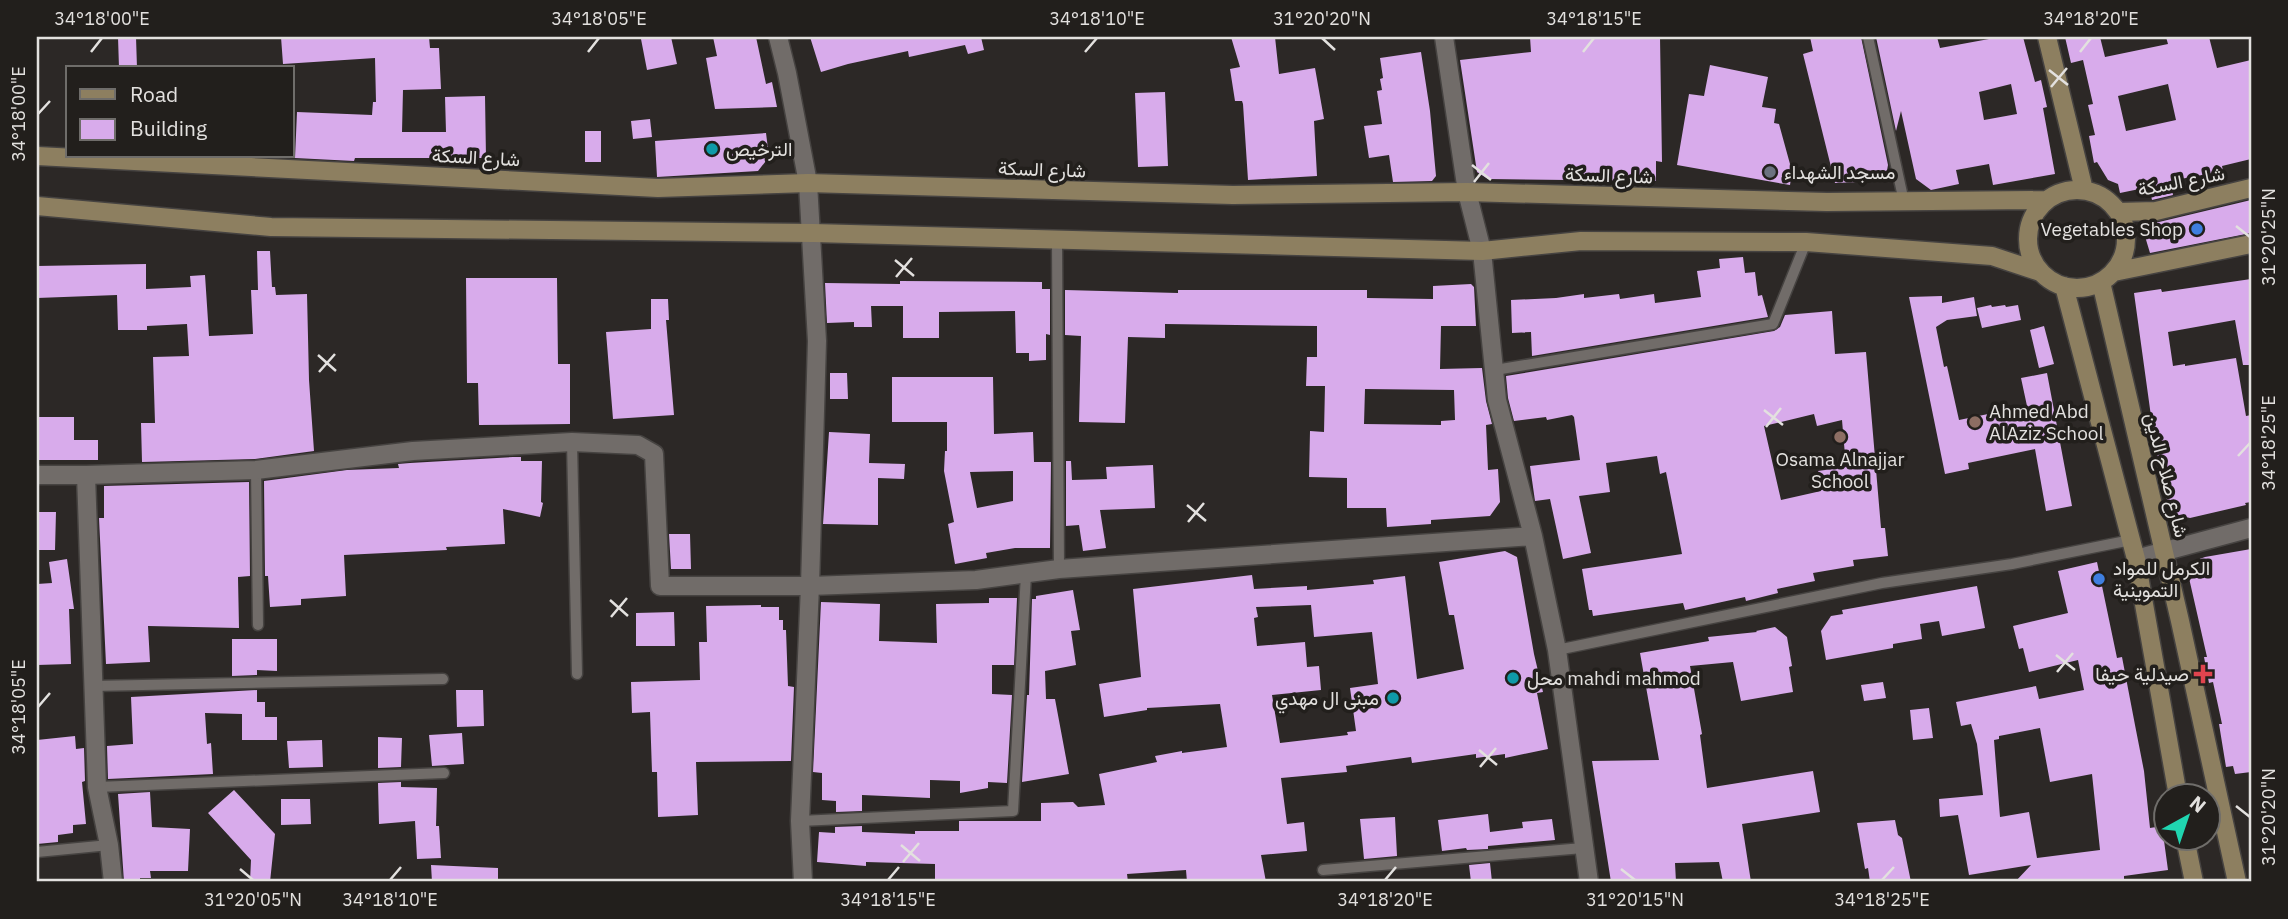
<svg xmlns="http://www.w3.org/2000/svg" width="2288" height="919" font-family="'IBM Plex Sans',Vazirmatn,sans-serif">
	<rect width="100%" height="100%" fill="#2c2826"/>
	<path fill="#d8abeb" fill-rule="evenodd" d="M118 37H136L137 68H119Z
		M281 37H429L430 48H439L441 89 403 90 402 132H446L445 97 485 96 486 158H355L354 161 295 158 297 112 372 115 373 102H376L375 58 283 64Z
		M652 37H671L677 64 647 70 641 39Z
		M713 37H756L766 84 772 82 777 107 715 109 706 58 717 56Z
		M810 37H981L984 50 968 54 965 45 909 57 908 51 848 64 821 72Z
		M1231 37H1275L1279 74 1315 68 1324 119 1314 121 1317 176 1248 180 1243 104 1242 101H1235L1230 69 1240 67Z
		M1530 37H1660L1662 162 1656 161V181L1488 179 1477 172 1460 60 1531 52Z
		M1810 37H1861L1888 165 1886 176 1881 181 1835 183 1803 54 1813 51Z
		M1876 37H1937L1940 48 1989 39 1988 37H2023L2035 82 2041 80 2047 107 2043 108 2055 174 1993 185 1989 164 1956 170 1959 184 1931 190 1916 179 1901 111 1896 131ZM2011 84 2017 114 1984 120 1979 92Z
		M2065 37H2100L2105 57 2168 44 2166 37H2209L2217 68 2251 60V159L2222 166 2223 171 2170 181 2173 195 2152 200 2149 187 2120 193 2118 184 2108 180 2097 162 2094 163 2089 136 2095 135 2088 105 2093 104 2083 60 2071 63ZM2168 84 2176 120 2126 131 2118 96Z
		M1421 52 1430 111 1436 176 1432 181 1393 182 1389 155 1369 158 1364 126 1382 124 1377 91 1382 90 1380 79 1383 78 1380 58Z
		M1710 65 1768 77 1762 107 1776 109 1774 123 1779 124 1790 164 1793 165 1790 185 1677 165 1689 94 1704 96Z
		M1165 92 1168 166 1138 167 1135 93Z
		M650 119 652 137 633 139 631 121Z
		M585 131H601V162H585Z
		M766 133 769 157 758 171 657 177 655 141Z
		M2251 200V233L2150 253 2141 223 2159 222Z
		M257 251H270L272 287H275L276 295 307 294 309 380 314 451 255 459 142 462 141 423H155L153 357 189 356 187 324 147 326V330H118L117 295 37 298V266L146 264V289L191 287 190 276 205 275 209 336 253 334 251 290H258Z
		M1743 257 1745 273 1755 272 1758 296 1762 295 1768 317 1532 356 1531 332 1512 333 1511 300 1556 298 1584 294V298L1619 294 1620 299 1654 294 1655 303 1701 297 1697 271 1720 268 1719 259Z
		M466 278H557L558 364H570V424L479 425 478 383H467Z
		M2251 279V365H2243L2235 320 2168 332 2173 366 2185 364V366L2236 358 2246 416 2251 415V502L2245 503 2246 505 2190 518 2177 515 2168 507 2154 438 2134 293 2161 289 2162 292Z
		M900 281 1042 282V289H1050V335L1046 334V360L1029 361V353H1016L1015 311 939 312V338H903V306H871L872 327H854V322L827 323 825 283 900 284Z
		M1471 284 1474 287 1476 326H1441L1440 369 1482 368 1486 401 1492 424 1486 425 1488 470 1498 469 1500 502 1490 516 1431 520V524L1387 527 1386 508H1347V478L1309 477 1310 431 1324 432 1325 386H1306L1307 357H1317V326L1165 324V338L1128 337 1125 423 1079 422 1081 336 1065 335V290L1178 293V290H1367V298L1433 299V286ZM1365 389 1454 390 1455 420 1441 421V425L1364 424Z
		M1942 296V303L1974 297 1977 316 1947 320 1936 327 1944 367 1947 366 1959 420 2027 406 2021 378 2047 373 2072 506 2046 511 2035 449 1968 463 1969 469 1945 474 1909 297Z
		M651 299H668L669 320H666L674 415 613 419 606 332 651 329Z
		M1991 305 1992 307 2005 305 2006 307 2018 305 2021 320 1982 328 1977 308Z
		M1832 311 1835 354 1866 352 1881 528H1885L1888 556 1853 560 1854 566 1813 573 1815 581 1777 589 1778 593 1746 601 1745 597 1685 610 1683 603 1593 616 1592 610H1589L1582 569 1682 554 1666 472 1660 474 1657 456 1606 463 1610 492 1579 496 1591 553 1563 559 1550 499 1535 501 1530 466 1580 460 1574 417 1572 415 1547 420 1546 417 1514 421 1508 398 1506 376 1774 331 1780 327 1785 315ZM1814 414 1817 426 1842 420 1846 467 1818 471 1821 491 1781 500 1764 426Z
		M2044 326 2054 364 2039 368 2030 330Z
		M830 373H847L848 399H830Z
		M892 377H993L994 434 1033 432 1034 462H1051L1050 548H1015L986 553 987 558 955 564 948 524 954 522 944 471 945 451H947V422H892ZM1013 471V501L977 508 970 472Z
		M37 417H74V440H98V460H37Z
		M829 432 870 434 869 463 905 464 904 479 878 478V525L823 524Z
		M513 457H521V461H542L541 502 543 503 540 517 503 509 505 544 446 547 447 550 344 555 346 596 301 599V605L270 607 268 576H265L264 481 347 470 399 468 398 464 410 463Z
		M1066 461H1071L1072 480 1107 479 1106 467 1153 465 1155 508 1100 510 1106 548 1083 551 1079 525 1066 526Z
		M249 482 250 576 238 577 239 628 148 626 150 662 106 664 99 518H104V486Z
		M37 512H56L55 550H37Z
		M669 534H690L691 569H671Z
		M2251 549V772L2235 774 2233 766 2226 767 2219 724H2222L2213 682 2209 683 2204 657H2207L2189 578 2190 569 2197 560 2205 557Z
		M1505 551 1517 557 1534 654 1543 692 1537 693 1548 749 1505 758V754L1476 758V754L1412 763 1411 757 1346 766 1347 772 1281 778 1287 824 1304 822 1307 851 1261 855 1266 882H1187L1186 870 1127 874 1128 882H935V864L866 862V866L817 862 819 832 835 833V827L862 826V832L915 834V831H959V821H1041V803L1073 802 1078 807 1105 805 1099 774 1157 762 1155 756 1182 751V753L1227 747 1220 704 1147 708V710L1104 717 1099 684 1141 677 1133 589 1252 575 1254 589 1307 586V590L1374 584 1373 580 1405 576 1417 679 1464 669 1454 615H1449L1439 562ZM1311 605 1314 637 1372 632 1378 684 1350 688 1356 731 1347 732 1348 735 1280 743 1272 695 1321 690 1319 666 1307 667 1305 642 1257 646 1254 618 1258 617 1256 607Z
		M67 559 74 609H69L71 664 37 665V584L52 583 49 562Z
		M2097 562 2117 658 2122 657 2135 725 2144 771 2150 828 2162 826 2168 870 2124 876V881L2115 882H2015L2031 865 1969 875 1958 815 1940 817 1939 799 1983 795 1977 744 1971 724 1961 726 1956 702 2036 686 2039 699 2084 690 2078 660 2029 672 2023 648 2019 649 2013 626 2068 613 2058 571ZM2040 728 2050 782 2092 774 2100 850 2037 858 2029 812 2000 817 1994 740 1999 739V736Z
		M1977 586 1985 628 1942 636 1939 621 1920 624 1922 639 1893 644V648L1826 660 1821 631 1831 616 1843 614 1842 610Z
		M1073 590 1080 630 1071 631 1076 665 1045 671 1046 699H1055L1069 774 1022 782 1027 695H1029L1032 599H1036V596Z
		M989 598H1017L1014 665H992V694L1012 695 1007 783 988 782V788L960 793V781L930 780V798L862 795V811L836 812V801L822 800V773L813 772 821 602 880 604 879 641 937 643 936 604 989 603Z
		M761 605V607H779V620H783V630H786L788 686 794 687 791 761 696 762 698 815 658 817 657 772H652L650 712 632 713 631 682 700 680 699 642H707L706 606Z
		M674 612 675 646H636V613Z
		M1775 627 1787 637 1792 666 1789 667 1793 692 1741 701 1733 662 1690 666 1702 734 1700 735 1707 788 1813 771 1820 812 1742 824 1751 882H1723L1719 862 1675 863 1676 882H1611L1592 761 1659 760 1640 653 1709 641 1708 637 1757 632 1756 631Z
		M232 639H277V671L257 670V675L232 676Z
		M1883 682 1886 698 1864 701 1861 685Z
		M257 690V702H265V717H277V740H242V714L205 713 207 744 211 743 213 774 108 779 107 746 133 744 131 697Z
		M456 690H483L484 726 457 727Z
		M1929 708 1933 738 1913 740 1910 710Z
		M462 733 464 764 432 766 429 735Z
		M75 736 76 749 84 748 85 781 82 782 86 824 73 825V833L58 835V842L37 844V740Z
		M378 737 402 738 401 767 378 768Z
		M322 740 323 767 289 768 287 741Z
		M401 782V787L437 788 436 826H439L441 858 417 859 415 821 379 824 378 783Z
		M234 790 275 834 270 882H250L251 860 208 813Z
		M150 792 152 827 190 829 188 871H150L151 878H140V882H124L118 794Z
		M281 799H310L311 824 281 825Z
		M1488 814 1490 832 1523 828 1522 822 1552 819 1555 840 1488 846V849L1467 850 1466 848 1442 851 1438 820Z
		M1395 817 1397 856 1364 859 1360 819Z
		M1895 820 1898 835 1902 838 1911 882H1870L1868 868 1865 869 1857 823Z
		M1490 863 1492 882H1471L1469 865Z
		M431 865 498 868V882H432Z"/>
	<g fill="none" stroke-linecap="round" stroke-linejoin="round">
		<defs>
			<path id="lane" d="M1868 37 1904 202
				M1057 240 1059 569
				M1495 370 1773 324 1806 242
				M572 442 577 674
				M256 470 258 625
				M1557 650 1882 583 2012 564 2131 540
				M92 686 443 679
				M97 787 444 773
				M800 821 1013 811 1026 574
				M37 852 109 845
				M1323 870 1583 848"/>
			<path id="street" d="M778 37 787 73 808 183 817 341 810 586 800 821 803 882
				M1444 37 1467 192 1482 251 1497 400 1533 536 1557 650 1589 882
				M37 475H86L256 470 413 451 572 442 638 445 654 454 660 586H810L976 580 1059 569 1533 536
				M86 475 97 787 109 845 113 882
				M2136 559 2251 528"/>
			<path id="secondary" d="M2047 37 2084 190
				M37 156 658 188 808 183 1233 195 1467 192 1827 202 2046 200
				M2028 239a49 49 0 1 1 98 0a49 49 0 1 1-98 0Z
				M37 206 271 227 813 233 1482 251 1581 241 1806 242 1992 256 2040 272
				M2118 212 2156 211 2251 188
				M2114 272 2251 244
				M2101 282 2180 621 2237 882
				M2064 286 2136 559 2178 796
				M2185 838 2194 882"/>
		</defs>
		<use href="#lane" stroke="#464341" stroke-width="13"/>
		<use href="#street" stroke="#464341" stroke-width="21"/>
		<use href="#secondary" stroke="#464341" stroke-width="21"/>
		<use href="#lane" stroke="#716c69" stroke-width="10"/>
		<use href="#street" stroke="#716c69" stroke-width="18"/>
		<use href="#secondary" stroke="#8d7f60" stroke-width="18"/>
	</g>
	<path fill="none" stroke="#e3e1df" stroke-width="2.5" d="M1322 38 1335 50M91 52 102 38M588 52 599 38M1085 52 1097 38M1583 52 1594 38M2080 52 2091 38M2049 70 2068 85M2051 87 2067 68M38 114 50 101M1472 165 1491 180M1474 182 1489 163M2236 226 2250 237M895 260 914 276M896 277 912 258M318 355 336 371M319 372 335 354M1764 410 1783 425M1766 427 1781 408M2238 456 2250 443M1187 505 1206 521M1188 522 1204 503M610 600 628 616M611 617 627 598M2056 655 2075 670M2057 672 2073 653M38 707 50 693M1479 750 1497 765M1480 767 1496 748M2236 806 2250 817M901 845 920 861M903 862 919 843M240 869 253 880M1621 869 1635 880M390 880 401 867M888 880 899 867M1385 880 1396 867M1882 880 1894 867"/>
	<g fill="#0f9aa8" stroke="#221f1c" stroke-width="2.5">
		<circle cx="712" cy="149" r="7"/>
		<circle cx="1513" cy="678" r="7"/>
		<circle cx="1393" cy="698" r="7"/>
	</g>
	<circle fill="#6b7280" stroke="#221f1c" stroke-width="2.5" cx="1770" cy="172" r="7"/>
	<g fill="#3f7fe0" stroke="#221f1c" stroke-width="2.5">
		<circle cx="2197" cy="229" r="7"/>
		<circle cx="2099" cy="579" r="7"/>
	</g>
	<g fill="#8d6e63" stroke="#221f1c" stroke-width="2.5">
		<circle cx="1975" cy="422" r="7"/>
		<circle cx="1840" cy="437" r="7"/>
	</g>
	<path fill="#e0444e" stroke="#221f1c" stroke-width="2.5" d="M2199.5 663.5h7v7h7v7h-7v7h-7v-7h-7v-7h7z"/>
	<g text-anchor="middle" stroke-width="7" stroke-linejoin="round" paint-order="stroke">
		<g font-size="19" fill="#e3e1df" stroke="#221f1c" text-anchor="start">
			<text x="726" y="156">الترخيص</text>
			<text x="1784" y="179">مسجد الشهداء</text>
			<text x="2183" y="236" text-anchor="end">Vegetables Shop</text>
			<text x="1989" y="418">Ahmed Abd<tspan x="1989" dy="22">AlAziz School</tspan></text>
			<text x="1840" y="466" text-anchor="middle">Osama Alnajjar<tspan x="1840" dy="22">School</tspan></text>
			<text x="2113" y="575">الكرمل للمواد<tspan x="2113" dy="22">التموينية</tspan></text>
			<text x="2189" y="681" text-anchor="end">صيدلية حيفا</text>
			<text x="1527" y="685">محل mahdi mahmod</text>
			<text x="1379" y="705" text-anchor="end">مبنى ال مهدي</text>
		</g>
		<g font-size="19" fill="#e3e1df" stroke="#221f1c">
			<text transform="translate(476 157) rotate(3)" y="7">شارع السكة</text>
			<text transform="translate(1042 169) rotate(2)" y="7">شارع السكة</text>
			<text transform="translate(1609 175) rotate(2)" y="7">شارع السكة</text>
			<text transform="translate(2181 181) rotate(-11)" y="7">شارع السكة</text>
			<text transform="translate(2167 475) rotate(76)" y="7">شارع صلاح الدين</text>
		</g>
	</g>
	<rect width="2288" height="919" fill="none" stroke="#221f1c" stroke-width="77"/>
	<rect x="66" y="66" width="228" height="91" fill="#221f1c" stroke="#6f6d6a" stroke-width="2"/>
	<rect x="80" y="89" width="35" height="10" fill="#8d7f60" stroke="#6f6d6a" stroke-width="2"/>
	<text x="130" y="102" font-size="21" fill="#e3e1df">Road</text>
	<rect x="80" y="119" width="35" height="21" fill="#d8abeb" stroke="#6f6d6a" stroke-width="2"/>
	<text x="130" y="136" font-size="21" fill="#e3e1df">Building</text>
	<g transform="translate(2187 817) rotate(40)"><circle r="33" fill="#221f1c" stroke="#6f6d6a" stroke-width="2"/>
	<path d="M0-5L12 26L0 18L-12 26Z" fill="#20d5b0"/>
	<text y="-10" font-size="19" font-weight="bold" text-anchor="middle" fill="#e3e1df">N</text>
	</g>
	<rect x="38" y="38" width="2212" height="842" fill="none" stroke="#e3e1df" stroke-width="2.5"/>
	<g font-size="18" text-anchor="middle" fill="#e3e1df">
		<text x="102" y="25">34°18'00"E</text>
		<text x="599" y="25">34°18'05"E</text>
		<text x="1097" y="25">34°18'10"E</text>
		<text x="1322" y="25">31°20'20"N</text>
		<text x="1594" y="25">34°18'15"E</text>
		<text x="2091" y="25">34°18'20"E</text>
		<text transform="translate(19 114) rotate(-90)" y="6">34°18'00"E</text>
		<text transform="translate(2269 237) rotate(-90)" y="6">31°20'25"N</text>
		<text transform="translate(2269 443) rotate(-90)" y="6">34°18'25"E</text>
		<text transform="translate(19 707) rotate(-90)" y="6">34°18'05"E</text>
		<text transform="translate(2269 817) rotate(-90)" y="6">31°20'20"N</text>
		<text x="253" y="906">31°20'05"N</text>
		<text x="390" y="906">34°18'10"E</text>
		<text x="888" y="906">34°18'15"E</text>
		<text x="1385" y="906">34°18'20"E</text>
		<text x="1635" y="906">31°20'15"N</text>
		<text x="1882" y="906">34°18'25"E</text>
	</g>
</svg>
